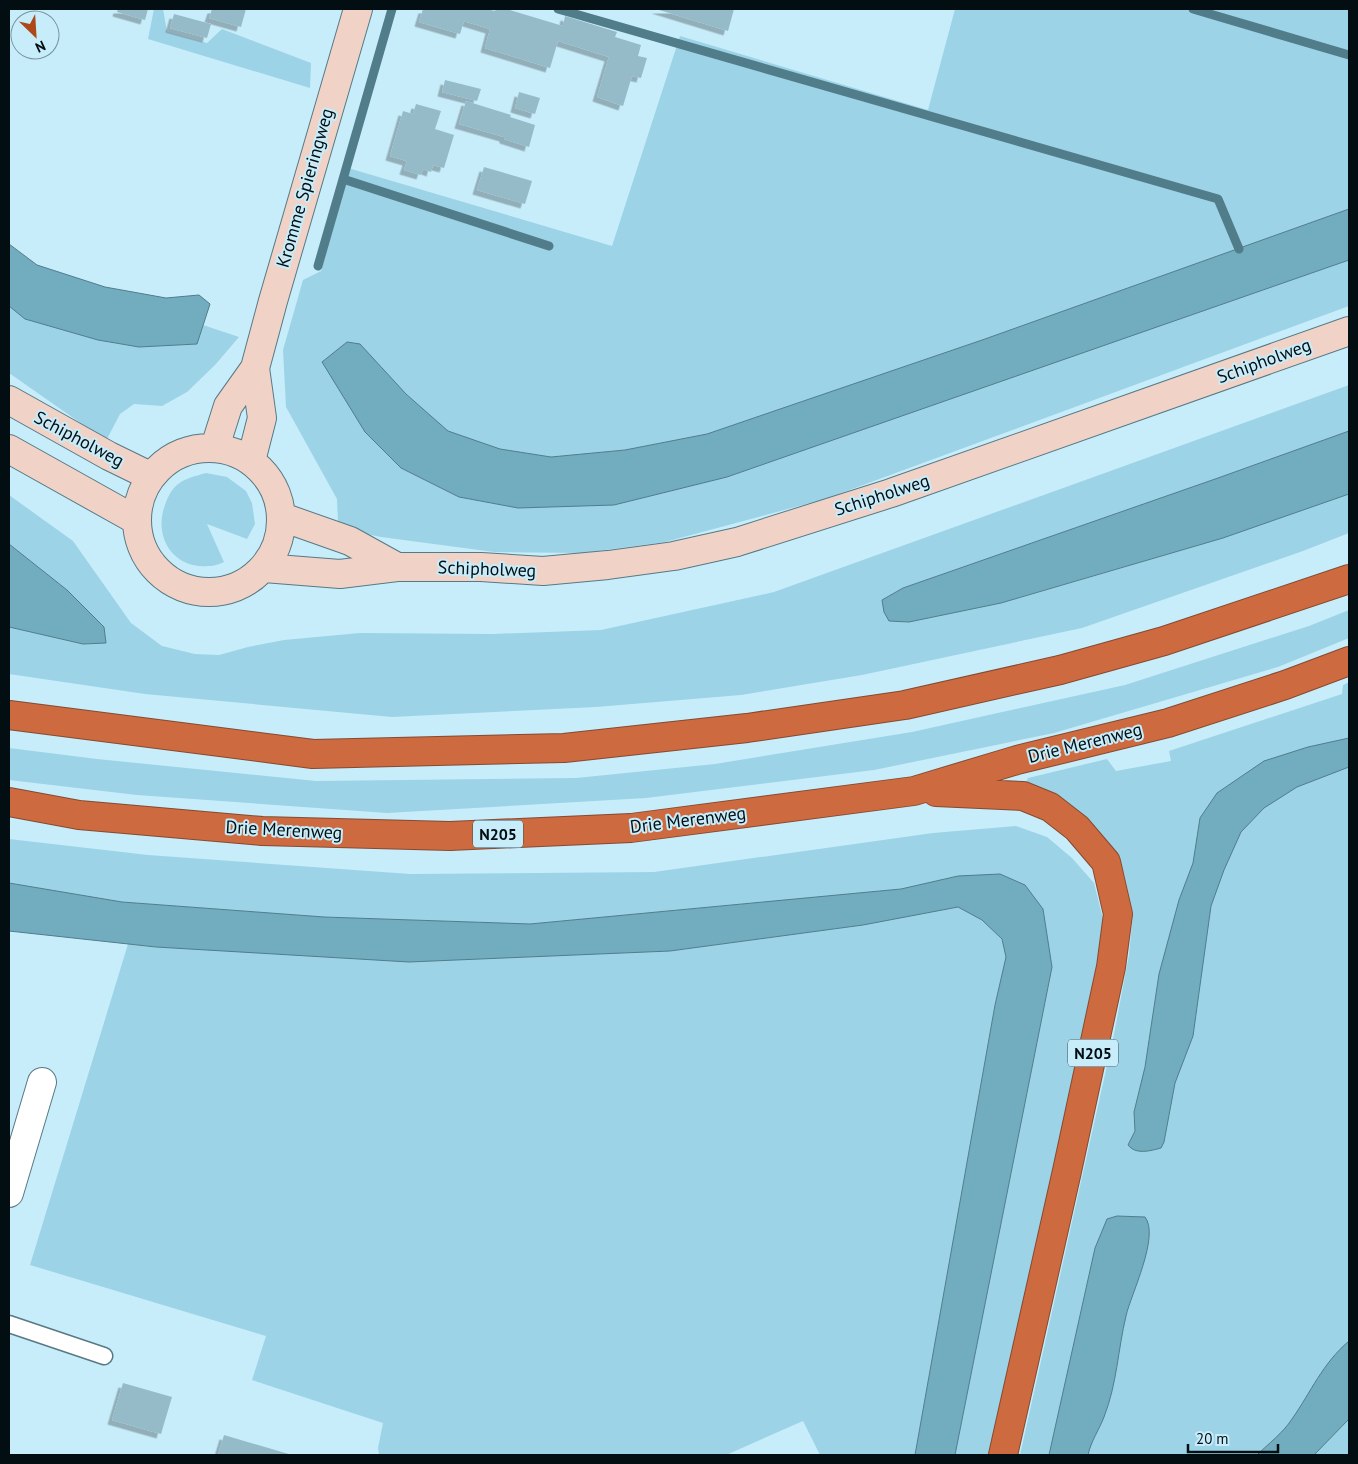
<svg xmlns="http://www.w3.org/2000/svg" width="1358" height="1464" font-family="'PT Sans',sans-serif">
	<defs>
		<filter id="shadow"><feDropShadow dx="-4.5" dy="4.5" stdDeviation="0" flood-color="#0004"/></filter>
	</defs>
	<rect width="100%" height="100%" fill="#c7edfb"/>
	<path fill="#9dd3e6" d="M154 9H163L167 32 207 43 222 29 311 63 310 88 148 39Z
		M955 9H1349V209L985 339 707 434 625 450 551 457 500 449 448 431 406 394 401 468 459 497 518 508 727 477 1349 260V306L825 499 665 542 583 553 494 552 381 537 357 532 338 522 337 499 286 407 283 350 303 280 321 271 348 168 612 246 680 36 928 110Z
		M9 306 26 319 98 340 139 347 197 344 203 325 239 337 215 365 187 392 162 406 134 404 120 414 107 439 82 424 9 373Z
		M1349 385V431L1218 478 959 568 903 588 882 600 909 622 1001 603 1074 582 1223 538 1349 494V533L1303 551 1082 628 862 675 741 695 596 707 392 717 145 694 9 674V627L83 644 106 643 104 627 67 590 9 544V495L73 541 131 623 162 646 195 654 219 655 248 647 284 640 360 633 493 634 601 630 774 592Z
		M206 473 227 477 246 491 252 503 255 524 247 539 207 524 224 562C220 564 214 566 209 566 175 570 154 539 164 508 167 499 170 491 177 485 185 478 196 476 206 473Z
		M1349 610V638L1278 667 1054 733 874 770 646 798 387 813 137 795 9 780V748L97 759 316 781 576 778 715 764 912 732 1125 685 1309 626Z
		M1349 682V1455H1020L1114 1034 1129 955 1133 913 1124 873 1110 846 1089 820 1065 800 1026 783 1028 778 1107 759 1116 771 1171 761 1169 751 1342 694 1343 685Z
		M1016 826 1047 837 1072 858 1094 883 1103 919 1095 988 990 1455H955L1052 967 958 876 901 889 530 924 324 917 122 902 9 883V839L148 855 410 874 654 872 933 833Z
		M958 907C977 917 1009 932 1006 959 1004 974 998 990 995 1005L915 1455H820L803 1421 726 1455H379L378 1448 383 1423 252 1380 266 1336 30 1265 128 944 156 947 670 951 863 925Z"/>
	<path fill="#72acbf" stroke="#517d8b" d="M1349 209V260L727 477 614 505 518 508 459 497 401 468 365 432 322 362 347 342 360 344 406 394 448 431 500 449 551 457 625 450 707 434 985 339Z
		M9 244 37 265 105 287 166 298 199 295 210 304 197 344 139 347 98 340 25 319 9 306Z
		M1349 431V494L1223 538 1001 603 909 622 889 621 884 612 882 600 903 588 1218 478Z
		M9 544 67 590 104 627 106 643 83 644 9 627Z
		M1349 738V767L1297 787 1264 808 1241 832 1224 870 1211 906 1193 1036 1175 1083 1164 1142 1161 1148C1150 1151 1136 1155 1128 1145L1135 1131 1134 1112 1145 1067 1159 974 1179 900 1193 863 1200 818 1217 793 1264 761 1308 747Z
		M1000 874 1025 885 1043 909 1052 967 955 1455H915L995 1005 1006 957 1002 939 982 920 958 907 863 925 670 951 409 962 156 947 9 931V883L122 902 324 917 530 924 901 889 958 876Z
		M1117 1216 1145 1217C1160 1236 1131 1294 1126 1316 1118 1349 1117 1384 1104 1417 1099 1430 1091 1441 1088 1455H1049L1095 1248 1107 1219Z
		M1349 1341V1419L1314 1455H1257C1268 1444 1283 1433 1292 1419 1311 1392 1322 1364 1349 1341Z"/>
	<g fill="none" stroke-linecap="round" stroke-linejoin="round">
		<path stroke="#517d8b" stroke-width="9" d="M558 9 1218 199 1239 249
			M1193 9 1349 55
			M343 179 549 246
			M318 266 392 9"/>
	</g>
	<path fill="#96bbc8" filter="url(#shadow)" d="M118 9H148L145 20 117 12Z
		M212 9H246L241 27 209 18Z
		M423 9H486L495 11 496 9H506L563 26 565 16 617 32 615 37 641 45 638 56 647 58 641 78 632 76 623 106 597 97 609 57 558 41 550 68 485 48 490 29 464 21 460 34 419 22Z
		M656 9H734L728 31Z
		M174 14 211 24 207 38 170 28Z
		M445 80 481 89 477 101 442 92Z
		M519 92 540 98 535 114 515 108Z
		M466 101 511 115 510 117 535 125 529 147 504 139V137L459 124Z
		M416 104 441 111 435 129 454 135 444 168 433 165 431 172 423 169 421 175 404 170 407 161 390 156 403 111 413 114Z
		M484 167 532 181 525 204 477 190Z
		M123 1383 172 1397 161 1434 112 1420Z
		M224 1435 292 1455H218Z"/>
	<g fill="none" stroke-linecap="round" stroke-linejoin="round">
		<defs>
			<path id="lane" d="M9 1324 104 1356"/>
			<path id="street" d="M9 1193 42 1082"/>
			<path id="secondary" d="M9 400 109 456 150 476
				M215 447 228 406 255 368 273 301 358 9
				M137 520a72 72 0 1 1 144 0a72 72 0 1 1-144 0Z
				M9 449 136 520
				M251 461 262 418 255 368
				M282 517 350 541 397 567
				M264 568 340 574 397 567H481L543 571 608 565 674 556 737 542 891 493 1349 331"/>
			<path id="highway" d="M9 715 313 754 564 748 747 728 905 705 1060 670 1164 641 1349 579
				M936 792 1023 796 1050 807 1077 828 1106 862 1118 914 1111 967 1067 1171 1003 1455
				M9 802 79 815 262 831 450 836 631 828 914 791 1017 760 1168 723 1285 685 1349 661"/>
		</defs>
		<use href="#lane" stroke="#567985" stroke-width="19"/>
		<use href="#street" stroke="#567985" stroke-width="30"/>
		<use href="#secondary" stroke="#567985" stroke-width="30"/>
		<use href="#highway" stroke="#864a30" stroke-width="30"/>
		<use href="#lane" stroke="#fff" stroke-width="16"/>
		<use href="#street" stroke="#fff" stroke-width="28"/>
		<use href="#secondary" stroke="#f0d2c6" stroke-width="28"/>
		<use href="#highway" stroke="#cd6a40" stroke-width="28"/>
	</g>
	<g text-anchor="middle" stroke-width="4" stroke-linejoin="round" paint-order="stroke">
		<g fill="#c7edfb" stroke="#3e5159" stroke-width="1">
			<rect x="473" y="820.5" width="50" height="27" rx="4"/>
			<rect x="1068" y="1039.5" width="50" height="27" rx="4"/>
		</g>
		<g font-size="16" font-weight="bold" fill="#030e13">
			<text x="498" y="840">N205</text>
			<text x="1093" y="1059">N205</text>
		</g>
		<g font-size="18" fill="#030e13" stroke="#c7edfb">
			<text transform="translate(305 188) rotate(-74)" y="6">Kromme Spieringweg</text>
			<text transform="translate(1264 361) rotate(-20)" y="6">Schipholweg</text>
			<text transform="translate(79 439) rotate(28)" y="6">Schipholweg</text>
			<text transform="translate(882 495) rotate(-18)" y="6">Schipholweg</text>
			<text transform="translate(487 569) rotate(2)" y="6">Schipholweg</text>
			<text transform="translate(1085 743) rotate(-14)" y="6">Drie Merenweg</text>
			<text transform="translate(688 820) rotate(-7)" y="6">Drie Merenweg</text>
			<text transform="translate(284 830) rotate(3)" y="6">Drie Merenweg</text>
		</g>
	</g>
	<rect width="1358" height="1464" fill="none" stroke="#030e13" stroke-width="20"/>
	<g transform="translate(35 35) rotate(155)"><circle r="24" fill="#c7edfb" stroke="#79949e"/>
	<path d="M0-4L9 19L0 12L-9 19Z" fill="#ad4919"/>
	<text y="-8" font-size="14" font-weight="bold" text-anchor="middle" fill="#030e13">N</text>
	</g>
	<path d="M1188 1444v8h90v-8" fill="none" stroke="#030e13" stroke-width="2.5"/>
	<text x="1196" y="1444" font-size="15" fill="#030e13" stroke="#c7edfb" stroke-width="4" paint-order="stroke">20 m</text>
</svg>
